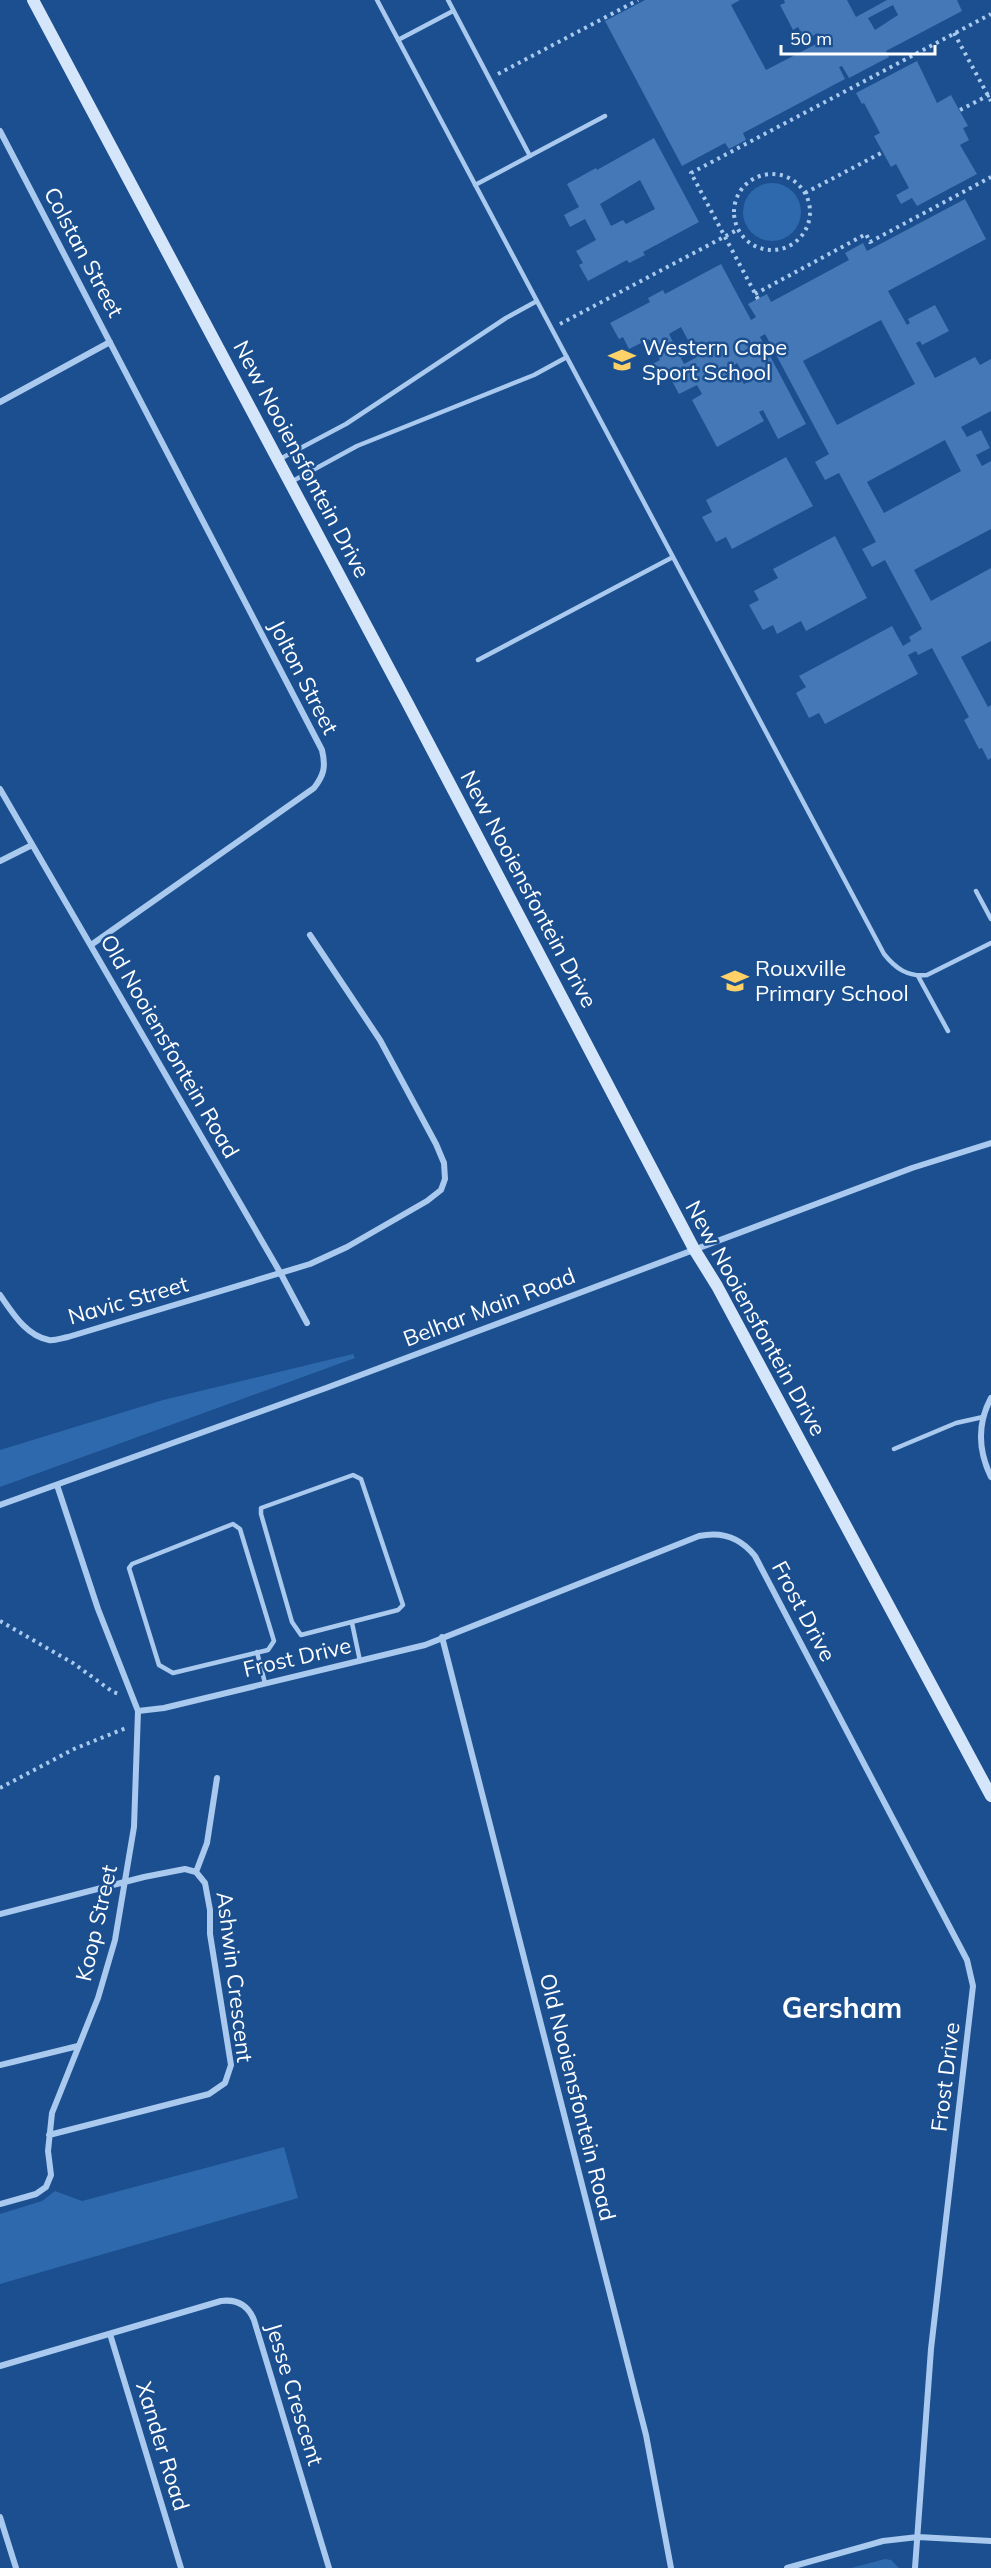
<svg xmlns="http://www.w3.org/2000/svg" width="991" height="2568" font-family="Mulish,sans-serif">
	<rect width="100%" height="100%" fill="#1b4f8f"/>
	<path fill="#2e69ad" d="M743 212a29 29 0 1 1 58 0a29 29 0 1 1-58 0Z
		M353 1354 355 1358 0 1487V1450L163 1400Z
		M284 2147 298 2198 0 2284V2214L42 2201 55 2191 82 2201Z
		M885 2559 891 2560 899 2568H851Z"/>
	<path fill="#4478b7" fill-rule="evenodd" d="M645 0H740L731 5 766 70 822 41 818 33 805 40 798 27 793 30 780 5 785 3 784 0H847L856 17 887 0H957L962 11 886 51 889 57 849 78 842 66 839 67 845 79 743 133 746 140 729 149 725 143 682 166 605 21ZM893 5 898 15 875 30 868 18Z
		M917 61 937 103 951 95 968 126 963 128 969 140 960 145 977 174 917 206 912 198 901 204 896 195 909 188 896 164 891 167 874 136 880 133 864 103 862 104 856 93Z
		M654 138 699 222 643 252 645 255 629 263 627 260 588 281 579 265 583 263 576 251 596 240 585 219 570 227 564 215 579 207 567 184 596 168 597 170ZM640 180 655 209 626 224 623 220 611 226 600 204Z
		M965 199 986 239 888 291 907 325 910 323 908 319 935 305 949 331 922 345 920 341 916 343 935 378 975 357 980 365 991 359V411L961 427 967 437 981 430 990 448 976 455 982 466 991 461V529L914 570 931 601 991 568V641L961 657 988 707 991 705V758L988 760 982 748 979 749 964 720 969 717 932 648 918 655 916 651 908 655 918 674 825 724 819 713 809 718 796 693 806 687 799 676 892 626 903 646 911 641 909 637 922 629 885 560 872 567 862 549 876 542 839 473 825 480 815 462 829 454 765 334 760 337 806 424 778 439 763 410 759 412 764 421 717 447 692 400 702 394 697 385 679 394 667 372 652 380 645 368 660 360 649 339 629 349 623 337 619 339 610 323 650 302 648 298 663 290 665 294 721 264 751 320 756 317 748 304 767 294 771 302 849 260 845 253 863 243 867 251ZM881 320 915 384 837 425 803 361ZM681 327 697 357 684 364 669 334ZM737 363 748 382 744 384 733 366ZM945 440 961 471 884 513 867 482Z
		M786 457 813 506 732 549 726 537 716 542 702 517 712 512 706 500Z
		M835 536 867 598 806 631 801 621 777 634 773 625 763 630 749 605 759 600 754 591 778 578 773 569Z"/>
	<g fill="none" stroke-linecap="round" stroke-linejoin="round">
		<path stroke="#a9c9ee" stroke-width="4" stroke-dasharray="3 4.5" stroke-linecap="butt" d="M954 33 991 101
			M498 74 638 0
			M960 110 991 94
			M734 212a38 38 0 1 1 76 0a38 38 0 1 1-76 0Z
			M805 193 883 152
			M755 294 866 234 870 242 991 177
			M758 299 691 173 991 14
			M560 324 737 230
			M0 1621 73 1663 113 1692 119 1694
			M0 1788 74 1749 126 1728"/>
		<path stroke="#a9c9ee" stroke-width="4.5" d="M377 0 884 954C896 969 908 977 927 975L991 943
			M448 0 530 156
			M398 40 453 11
			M475 185 605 116
			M278 460 346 424 506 318 537 301
			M291 482 357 446 534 375 567 357
			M478 660 673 557
			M976 891 991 919
			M918 976 948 1031
			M894 1449 956 1423 983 1417
			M353 1475 361 1479 403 1605 398 1610 301 1635 292 1622 261 1514V1508Z
			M233 1524 240 1529 274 1641 268 1650 173 1673 159 1665 129 1568 132 1564Z
			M352 1623 360 1661
			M257 1652 265 1683"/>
		<path stroke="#a9c9ee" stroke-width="6" d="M0 131 322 750C326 767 324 775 314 788L91 945
			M0 402 110 342
			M0 789 281 1274 307 1323
			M0 861 32 845
			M0 1295C12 1312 26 1336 49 1340 54 1341 62 1338 68 1337L310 1264 347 1247 427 1201 441 1190 445 1179 444 1163 436 1144 380 1040 310 935
			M991 1398C977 1424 978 1450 991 1477
			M57 1485 98 1609 138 1711 164 1708 425 1645 699 1536C722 1531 740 1537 755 1556L967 1960 973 1986 931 2349 915 2568
			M0 1505 326 1388 912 1168 991 1143
			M442 1637 646 2435 671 2568
			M196 1872 207 1843 217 1778
			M0 1914 144 1877 185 1869 196 1872 205 1883 210 1910V1934L231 2065 225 2083 209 2094 49 2135
			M0 2065 78 2046
			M0 2204 36 2194 46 2187 51 2175 48 2151 52 2113 98 1998 115 1940 134 1827 138 1711
			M110 2334 181 2568
			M0 2366 221 2301C237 2299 248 2305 254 2320L329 2568
			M0 2517 16 2568
			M787 2568 883 2541 918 2537 991 2541"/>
		<path stroke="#d6e6fa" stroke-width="12" d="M33 0 408 704 694 1249 717 1286 991 1796"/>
	</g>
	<defs>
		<symbol id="school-bare" viewBox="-9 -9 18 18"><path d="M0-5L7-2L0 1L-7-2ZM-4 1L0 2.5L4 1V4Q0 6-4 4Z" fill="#ffd166" stroke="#1b4f8f" stroke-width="2.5" paint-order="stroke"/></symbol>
	</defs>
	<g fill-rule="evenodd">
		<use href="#school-bare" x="603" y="341" width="38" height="38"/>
		<use href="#school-bare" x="716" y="962" width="38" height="38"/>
	</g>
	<g text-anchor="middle" stroke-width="5" stroke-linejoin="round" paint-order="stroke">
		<g font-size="22" fill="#fff" stroke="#1b4f8f">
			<text transform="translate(84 252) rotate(62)" y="8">Colstan Street</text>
			<text transform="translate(302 459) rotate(62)" y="8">New Nooiensfontein Drive</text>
			<text transform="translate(304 677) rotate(63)" y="8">Jolton Street</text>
			<text transform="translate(529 889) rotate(62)" y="8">New Nooiensfontein Drive</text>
			<text transform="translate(170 1046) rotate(60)" y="8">Old Nooiensfontein Road</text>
			<text transform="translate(128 1300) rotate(-16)" y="8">Navic Street</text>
			<text transform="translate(489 1307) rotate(-21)" y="8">Belhar Main Road</text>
			<text transform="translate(756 1318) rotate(61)" y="8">New Nooiensfontein Drive</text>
			<text transform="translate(804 1611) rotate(62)" y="8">Frost Drive</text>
			<text transform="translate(297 1657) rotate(-13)" y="8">Frost Drive</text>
			<text transform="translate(96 1923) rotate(-77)" y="8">Koop Street</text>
			<text transform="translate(235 1977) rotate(83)" y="8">Ashwin Crescent</text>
			<text transform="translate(945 2077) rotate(-83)" y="8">Frost Drive</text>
			<text transform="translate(578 2097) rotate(76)" y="8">Old Nooiensfontein Road</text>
			<text transform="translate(295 2394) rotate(73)" y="8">Jesse Crescent</text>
			<text transform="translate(163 2446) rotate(73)" y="8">Xander Road</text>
		</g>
		<g font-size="22" fill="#fff" stroke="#1b4f8f" text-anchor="start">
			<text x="642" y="355">Western Cape<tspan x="642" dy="25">Sport School</tspan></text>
			<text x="755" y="976">Rouxville<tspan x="755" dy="25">Primary School</tspan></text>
		</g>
		<g font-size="28" font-weight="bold" fill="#fff" stroke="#1b4f8f">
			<text x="842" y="2018">Gersham</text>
		</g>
	</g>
	<path d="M781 45v9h154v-9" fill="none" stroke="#ffffff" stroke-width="3"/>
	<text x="790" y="45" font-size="18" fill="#ffffff" stroke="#1b4f8f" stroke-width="4.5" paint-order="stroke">50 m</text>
</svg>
